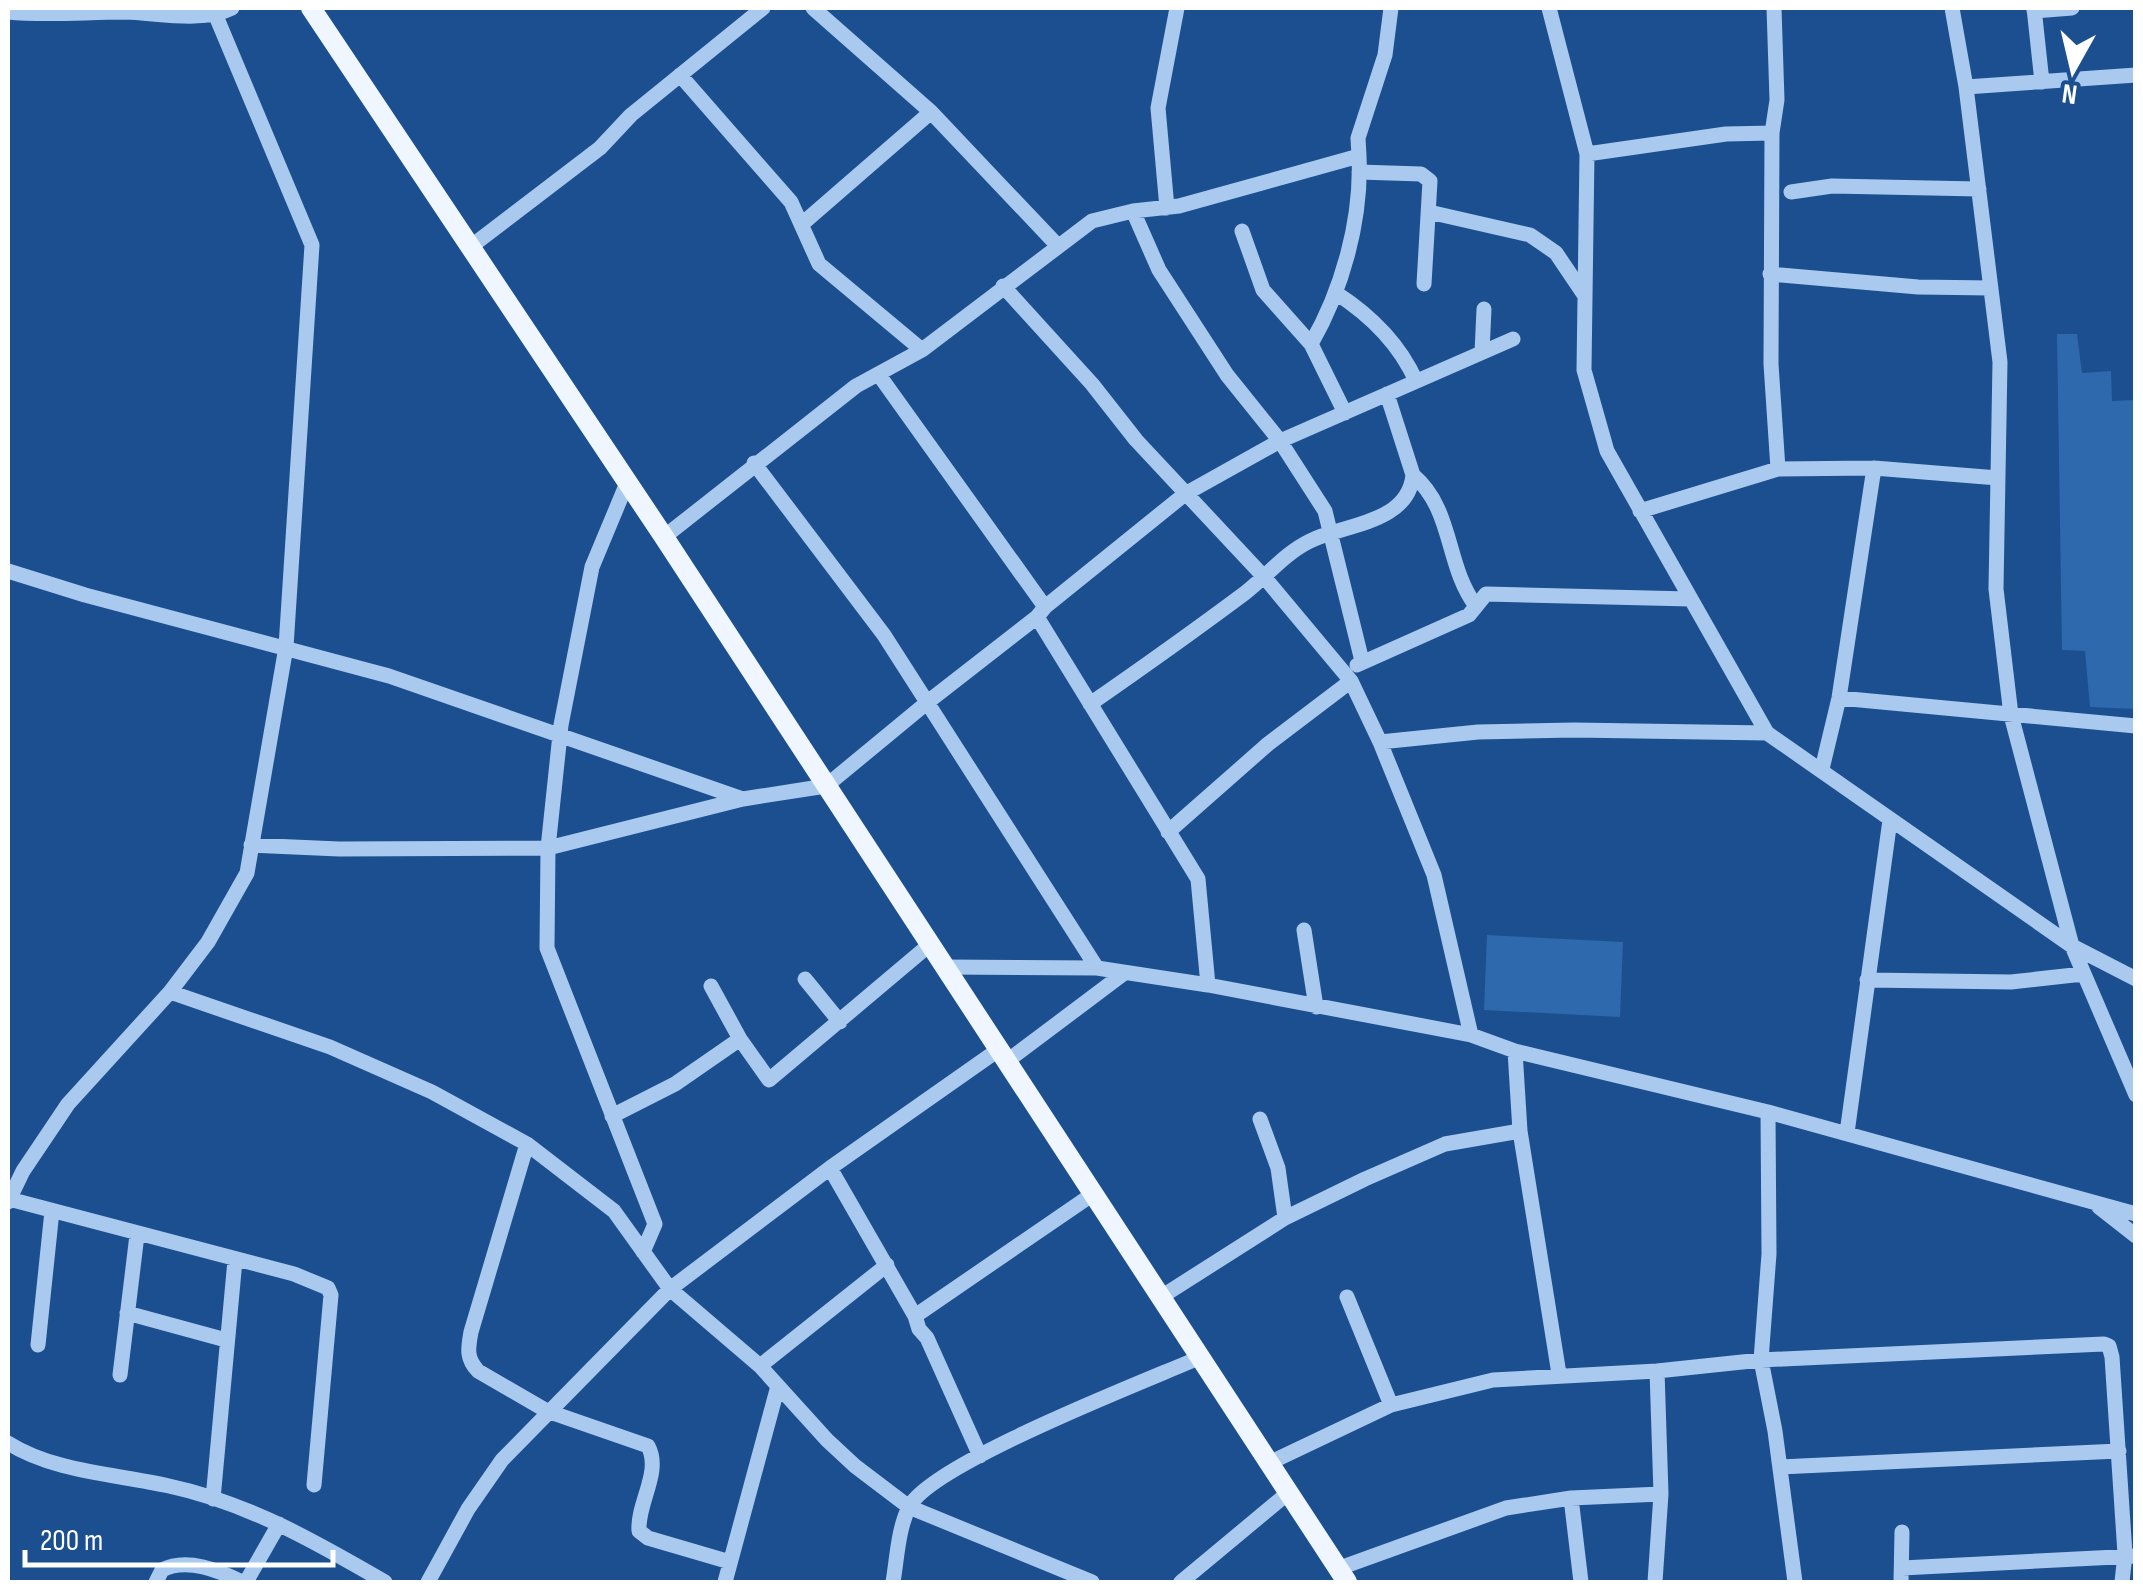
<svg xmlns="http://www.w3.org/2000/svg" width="2143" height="1590" font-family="'Sofia Sans Condensed',sans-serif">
	<rect width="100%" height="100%" fill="#1b4f8f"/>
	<path fill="#2e69ad" d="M2057 334H2077L2082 373 2111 371 2112 401 2135 400V709L2090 707 2085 651 2062 650Z
		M1487 935 1623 942 1620 1017 1484 1010Z"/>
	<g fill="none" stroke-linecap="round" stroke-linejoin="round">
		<path stroke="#a9c9ee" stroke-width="15" d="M813 8 931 112 1058 246
			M1549 8 1587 154 1584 370 1607 451 1767 733 2072 946 2136 979
			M1952 8 1966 87 2000 362 1996 589 2011 715 2072 946 2136 1095
			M2034 8 2042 82
			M2034 11 2072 8
			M8 12C47 16 85 12 125 12 159 13 202 23 232 8
			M680 75 791 202 819 264 922 350
			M1966 87 2136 75
			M1772 133 1777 100 1774 8
			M1587 154 1726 134 1772 133 1771 364 1778 469
			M1359 172 1421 174 1430 181 1424 284
			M1791 192 1832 186 1979 189
			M1167 208 1158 108 1177 8
			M1133 211 1159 270 1227 375 1280 441 1325 511 1362 661
			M1429 212 1530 235 1556 253 1585 296
			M802 224 931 112
			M1242 231 1263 290 1311 344
			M469 248 600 148 631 115 763 8
			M1770 274 1918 287 1991 288
			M1003 286 1092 384 1136 440 1265 578 1351 681 1380 742 1434 875 1471 1035
			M1336 293C1370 315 1399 343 1416 381
			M1482 352 1484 309
			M879 375 1045 607
			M1345 413 1311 344C1342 290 1362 220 1359 156
			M754 463 884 635 1097 968
			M1413 475C1454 510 1445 565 1476 606
			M627 483 592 567 561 725 548 848 547 948 655 1224 643 1252
			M1640 511 1778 469 1874 468 1998 478
			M664 537 856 386 922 350 1092 221 1133 211 1179 206 1359 156 1358 138 1385 55 1391 8
			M8 571 85 595 389 676 743 799
			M1037 617 1198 879 1208 985
			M1357 665 1469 615 1486 594 1690 599
			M1839 698 2136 726
			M1090 704C1142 668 1194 631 1245 593 1267 576 1285 553 1310 541 1344 524 1408 524 1413 475L1387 394
			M1380 742 1478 732 1574 730 1767 733
			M1822 769 1839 698 1874 468
			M1168 832 1268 744 1351 681
			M251 845 339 849 548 848 743 799 826 786 929 701 1037 617 1045 607 1185 494 1280 441 1513 339
			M1304 930 1316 1007
			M943 967 1097 968 1208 985 1471 1035 1515 1051 1768 1112 2136 1214
			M805 979 840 1022
			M1867 980 2011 982 2083 974
			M711 986 740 1039 769 1080 928 946
			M170 992 330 1047 432 1092 527 1144 614 1211 670 1289 760 1366 827 1440 855 1466 909 1507 1092 1582
			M1515 1051 1520 1131 1559 1374
			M1006 1062 1123 974
			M1768 1112 1769 1254 1761 1360 1775 1431 1795 1582
			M612 1116 675 1084 740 1039
			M1260 1119 1278 1168 1285 1218
			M1847 1133 1890 820
			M527 1144 471 1332C468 1349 466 1358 478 1371L547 1411 648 1446C662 1472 637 1503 639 1531L648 1538 730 1562
			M830 1168 915 1316 919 1329 927 1338 980 1456
			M9 1199 294 1274 328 1288 331 1295 314 1485
			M8 1202 23 1171 68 1104 170 992 208 942 247 873 286 647 312 245 216 16
			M2099 1207 2136 1236
			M1161 1297 1285 1218 1365 1179 1445 1144 1520 1131
			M1347 1297 1391 1405
			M127 1313 226 1340
			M915 1316 1093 1194
			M38 1345 52 1211
			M760 1366 887 1265
			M120 1375 137 1235
			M8 1443C54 1472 116 1474 169 1486 248 1503 316 1542 385 1582
			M1269 1463 1391 1405 1493 1380 1657 1371 1761 1360 2104 1344 2109 1346 2112 1357 2125 1554 2122 1582
			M1780 1467 2119 1451
			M1571 1498 1581 1582
			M213 1499 235 1260
			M1902 1568 2136 1556
			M1337 1569 1506 1508 1571 1498 1661 1494
			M156 1582 162 1570C187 1557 220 1571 242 1582
			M246 1582 279 1524
			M428 1582 468 1509 502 1460 670 1289 830 1168 998 1050
			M725 1582 778 1386
			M893 1582C897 1559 898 1529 909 1507 932 1463 1146 1381 1201 1357
			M1181 1582 1288 1493
			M1655 1582 1661 1494 1657 1371
			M1901 1582 1902 1532"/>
		<path stroke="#f0f6ff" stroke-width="20" d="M311 8 664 537 1347 1582"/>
	</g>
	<rect width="2143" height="1590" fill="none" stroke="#ffffff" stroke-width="20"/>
	<g transform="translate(2073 70) rotate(188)" stroke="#1b4f8f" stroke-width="8" paint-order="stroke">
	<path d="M0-8L18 38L0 25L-18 38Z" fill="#ffffff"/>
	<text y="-15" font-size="28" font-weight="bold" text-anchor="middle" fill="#ffffff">N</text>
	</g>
	<path d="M25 1550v15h308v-15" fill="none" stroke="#ffffff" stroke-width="5"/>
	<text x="40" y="1550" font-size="30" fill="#ffffff" stroke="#1b4f8f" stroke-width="8" paint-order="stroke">200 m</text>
</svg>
